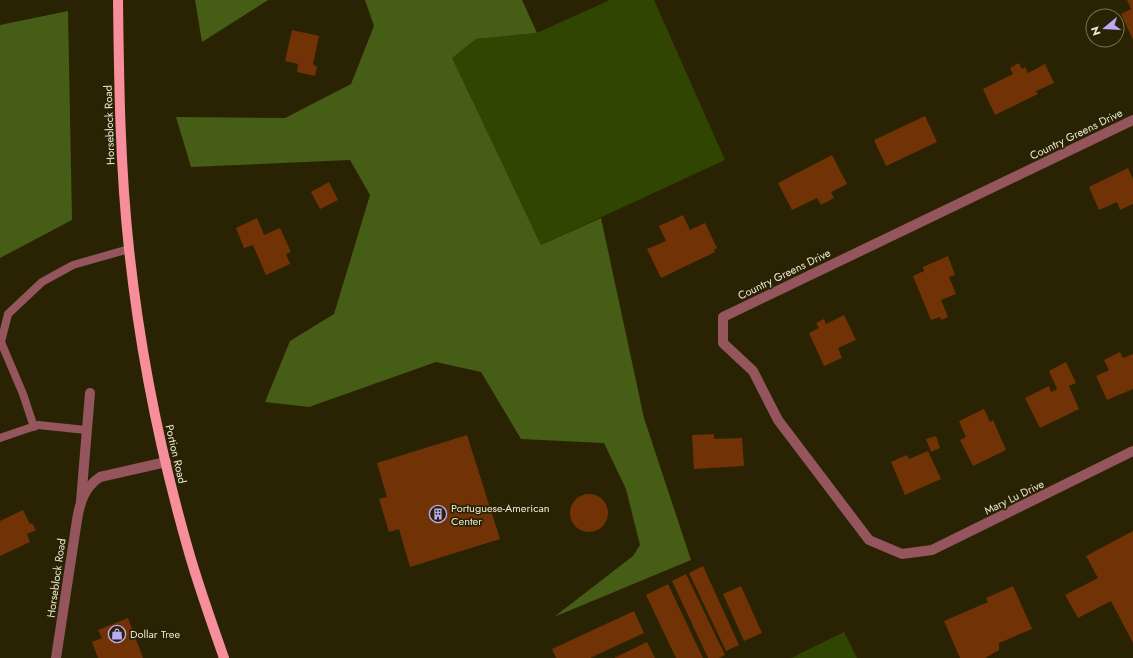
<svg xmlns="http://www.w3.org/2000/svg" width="1133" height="658" font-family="Jost,sans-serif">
	<rect width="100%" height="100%" fill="#2a2303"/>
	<path fill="#314503" d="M610 0H654L725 160 541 245 451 58 476 39 537 33Z
		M844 632 857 658H791Z"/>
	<path fill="#455d14" d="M195 0H268L202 42Z
		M365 0H522L537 33 476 39 452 58 541 245 601 218 644 418 691 560 554 617 633 556 640 545 626 489 604 443 521 439 481 372 436 362 309 407 265 402 290 341 334 314 370 195 350 160 191 167 176 117 285 118 351 84 374 26Z
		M68 11 72 220 0 258V25Z"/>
	<path fill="#713205" d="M1127 0H1133V40L1121 14 1131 9Z
		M292 30 319 36 313 64 317 67 315 76 297 72 298 64 285 61Z
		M1019 63 1022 69 1025 67 1028 73 1045 64 1054 83 1036 91 1038 94 995 115 983 89 1013 74 1010 68Z
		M925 116 937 142 886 166 874 140Z
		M832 155 847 184 831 192 834 198 821 205 817 198 792 210 778 183Z
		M1128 168 1133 179V204L1120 210 1117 202 1099 210 1089 187Z
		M329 182 338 200 320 209 311 192Z
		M683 215 690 230 705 223 717 248 714 250 715 252 661 278 647 249 666 241 659 226Z
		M257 218 264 235 280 228 291 252 286 254 290 264 266 275 253 245 244 248 236 228Z
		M948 256 955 275 949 277 956 294 941 300 948 317 941 320 940 317 931 320 913 276 924 271 923 267Z
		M844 315 856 340 838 348 842 358 824 366 809 333 819 328 816 323 824 319 826 324Z
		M1120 352 1123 358 1133 354V389L1107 400 1096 376 1109 370 1104 360Z
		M1066 362 1076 383 1069 386 1079 409 1040 428 1025 398 1049 386 1051 392 1057 389 1049 371Z
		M984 409 990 422 993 420 1006 450 973 466 960 440 966 437 959 421Z
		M714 434V439L742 438 744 466 694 469 692 435Z
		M467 435 500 539 410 567 399 529 389 532 379 499 387 497 377 463Z
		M936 436 940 448 931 452 926 439Z
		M928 451 941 479 905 495 891 462 907 455 909 459Z
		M570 513a19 19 0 1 1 38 0a19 19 0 1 1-38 0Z
		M23 510 30 524 32 523 36 530 27 534 30 542 0 556V521Z
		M1133 531V643L1111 601 1078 618 1065 595 1098 578 1086 556Z
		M703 566 739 645 726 651 689 573Z
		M686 574 725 655 719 658H708L672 581Z
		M668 584 703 658H676L646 595Z
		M741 586 762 633 744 641 723 594Z
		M1013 586 1032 629 999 643V650L985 658H960L944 621 988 602 986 598Z
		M634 611 644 633 590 658H556L552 649Z
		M128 618 143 658H98L92 642 102 638 98 630Z
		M647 642 655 658H614Z"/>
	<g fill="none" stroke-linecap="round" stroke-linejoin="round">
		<path stroke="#94555d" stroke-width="8" d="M34 427 23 394 1 342 8 314 42 282 73 265 129 249
			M0 438 38 425 86 430"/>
		<path stroke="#94555d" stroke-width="10" d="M1133 120 723 317V343L753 371 778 420 869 540 902 554 932 550 1133 451
			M81 501 90 393"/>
		<path stroke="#94555d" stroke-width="10" d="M56 658 77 520C80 502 84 488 100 477L166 462"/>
		<path stroke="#f78e9c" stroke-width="10" d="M118 0C119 83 120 166 129 249 140 352 161 456 190 556 200 590 212 624 224 658"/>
	</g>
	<defs>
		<symbol id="building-ring" viewBox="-11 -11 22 22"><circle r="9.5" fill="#2a2303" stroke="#bbaaf6" stroke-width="1.5"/><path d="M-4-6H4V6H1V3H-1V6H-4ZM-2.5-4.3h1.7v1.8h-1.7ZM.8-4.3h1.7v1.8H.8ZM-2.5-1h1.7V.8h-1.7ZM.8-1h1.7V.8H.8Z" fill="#bbaaf6"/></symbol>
		<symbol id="shop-ring" viewBox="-11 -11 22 22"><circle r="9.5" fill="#2a2303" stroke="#bbaaf6" stroke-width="1.5"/><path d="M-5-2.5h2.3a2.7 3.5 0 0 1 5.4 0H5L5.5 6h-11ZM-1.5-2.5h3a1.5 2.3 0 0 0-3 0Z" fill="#bbaaf6"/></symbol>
	</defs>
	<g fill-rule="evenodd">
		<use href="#building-ring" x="428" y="504" width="20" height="20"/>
		<use href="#shop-ring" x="107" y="624" width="20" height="20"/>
	</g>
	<g text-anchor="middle" stroke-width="3.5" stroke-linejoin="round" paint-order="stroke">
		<g font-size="11" fill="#ece8d6" stroke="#2a2303">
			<text transform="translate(109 125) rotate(-92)" y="4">Horseblock Road</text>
			<text transform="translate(1076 134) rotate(-26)" y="4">Country Greens Drive</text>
			<text transform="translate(784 274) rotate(-26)" y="4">Country Greens Drive</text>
			<text transform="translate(176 454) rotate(77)" y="4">Portion Road</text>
			<text transform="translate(1014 497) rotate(-26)" y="4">Mary Lu Drive</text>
			<text transform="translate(56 578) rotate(-82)" y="4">Horseblock Road</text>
		</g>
		<g font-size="11" fill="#ece8d6" stroke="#2a2303" text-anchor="start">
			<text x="451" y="512">Portuguese-American<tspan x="451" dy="13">Center</tspan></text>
			<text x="130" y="638">Dollar Tree</text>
		</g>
	</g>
	<g transform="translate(1105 28) rotate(252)"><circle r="19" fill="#2a2303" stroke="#787257"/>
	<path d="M0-3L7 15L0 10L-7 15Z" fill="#bbaaf6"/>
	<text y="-6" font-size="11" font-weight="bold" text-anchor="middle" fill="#ece8d6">N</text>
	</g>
</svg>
